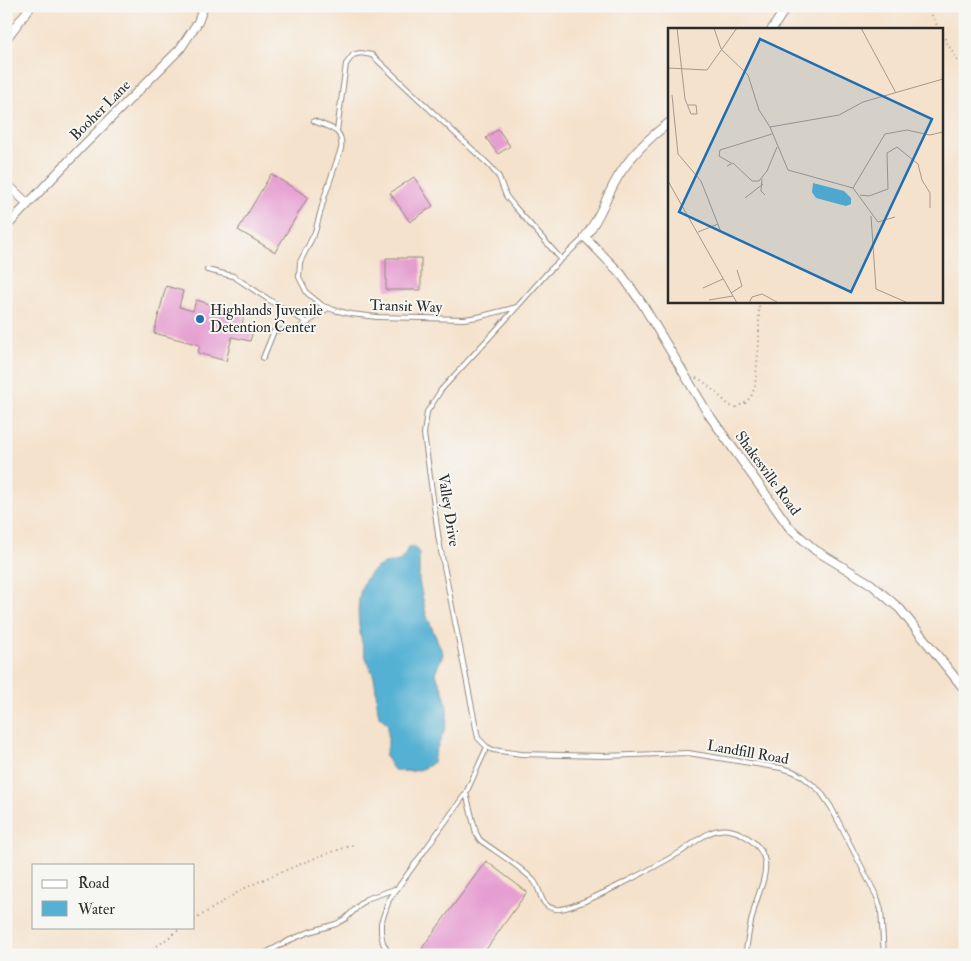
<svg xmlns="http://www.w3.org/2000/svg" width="971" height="961" font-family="'IM FELL Double Pica',serif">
	<rect width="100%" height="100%" fill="#f6f6f2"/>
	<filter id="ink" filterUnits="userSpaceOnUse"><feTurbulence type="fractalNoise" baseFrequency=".02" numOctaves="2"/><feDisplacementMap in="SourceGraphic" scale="10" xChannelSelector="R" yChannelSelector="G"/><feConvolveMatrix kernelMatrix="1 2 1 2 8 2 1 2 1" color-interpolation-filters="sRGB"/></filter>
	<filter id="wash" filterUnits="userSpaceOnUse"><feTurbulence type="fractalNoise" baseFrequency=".0096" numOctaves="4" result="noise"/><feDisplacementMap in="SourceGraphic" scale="20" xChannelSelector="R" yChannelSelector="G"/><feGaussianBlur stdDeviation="1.12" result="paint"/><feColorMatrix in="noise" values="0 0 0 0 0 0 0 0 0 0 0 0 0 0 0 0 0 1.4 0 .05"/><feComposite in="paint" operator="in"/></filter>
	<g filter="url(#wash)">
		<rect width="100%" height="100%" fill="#f5e2cc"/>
		<path fill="#55b1d3" stroke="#406e7f" d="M408 547H414L419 553V581L426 614 443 654 435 673C444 691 451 709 445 729 441 740 435 749 433 762 419 773 411 772 394 770L385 756 388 747V724L379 716C376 703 377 687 373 674 371 669 368 665 367 660 358 635 349 583 378 567 385 563 392 562 400 561L406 553Z"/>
		<g id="blocks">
			<path fill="#e69ed1" d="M498 129 510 146 498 154 486 138Z
				M271 174 308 197 275 252 238 230Z
				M414 177 433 206 410 222 390 193Z
				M386 258H421V290H386Z
				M166 286 183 291 179 307 193 311 196 300 244 314 242 325 254 328 250 341 232 337 226 361 198 353 200 345 154 333Z
				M486 861 527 892 482 955H431L422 948Z"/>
		</g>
	</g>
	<g filter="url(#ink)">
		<use href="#blocks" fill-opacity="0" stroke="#90867c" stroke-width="1"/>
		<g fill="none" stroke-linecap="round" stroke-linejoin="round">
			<defs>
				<path id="lane" d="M314 121C329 128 344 128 341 149L325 195 315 232 300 262 299 277 307 293 323 306 334 310 351 314 377 317 464 319 478 317 517 307
					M337 131 346 64 353 55 360 53 372 55 490 166 499 177 506 196 514 206 561 259
					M585 237 548 272 508 317 441 390 427 412 424 434 439 541 478 738 487 747 493 750 521 754 603 756 688 753 781 768 792 771 802 776 820 791 831 807 877 897 881 910 884 955
					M207 270 233 276 274 303 308 323
					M263 358 274 331 298 329 328 308
					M466 793 476 833 480 840C496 852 520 866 534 881 542 891 539 907 556 909 574 912 660 864 679 853 691 846 705 832 719 830 737 827 762 843 765 862 767 879 756 897 753 914 749 927 748 941 745 955
					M262 955 290 940 309 932 336 924 345 919 366 899 395 889
					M390 955 383 943 381 933V923L389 900 466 793 487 747"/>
				<path id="street" d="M772 29 787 6
					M6 39 31 6
					M670 122C651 136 634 152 621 172 607 193 601 217 585 237L621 274 643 305 707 412 789 527 815 550 871 584 900 609 965 690
					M6 183 28 204
					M6 227 81 148 180 49 198 22 204 6"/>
			</defs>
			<use href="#lane" stroke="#90867c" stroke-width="6"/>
			<use href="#street" stroke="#90867c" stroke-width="10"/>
			<path stroke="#90867c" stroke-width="2" stroke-dasharray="1 4" stroke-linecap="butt" d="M927 6 939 29
				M942 34 965 74
				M696 378 703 381 730 406 736 407 745 403 751 397 755 386 759 343V301
				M194 920 243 889 269 877 320 856 356 844
				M145 955 183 927"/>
			<use href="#lane" stroke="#fff" stroke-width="4"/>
			<use href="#street" stroke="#fff" stroke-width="8"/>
		</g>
	</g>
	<circle fill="#1f6fb2" stroke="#f6f6f2" stroke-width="2" cx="200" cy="319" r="5"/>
	<g text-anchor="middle" stroke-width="4" stroke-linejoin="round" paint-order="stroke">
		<g font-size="15" fill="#2b2b2b" stroke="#f6f6f2">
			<text transform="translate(100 110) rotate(-45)" y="5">Booher Lane</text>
			<text transform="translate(406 306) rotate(2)" y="5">Transit Way</text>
			<text transform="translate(768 473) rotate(54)" y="5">Shakesville Road</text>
			<text transform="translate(449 510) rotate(81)" y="5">Valley Drive</text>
			<text transform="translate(748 752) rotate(10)" y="5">Landfill Road</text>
		</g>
		<g font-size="15" fill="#2b2b2b" stroke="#f6f6f2" text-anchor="start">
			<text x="210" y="315">Highlands Juvenile<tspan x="210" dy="17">Detention Center</tspan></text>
		</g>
	</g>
	<g transform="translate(668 28)">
		<rect width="275" height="275" fill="#f5e2cc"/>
		<path d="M145 155 176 163 183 170V176L178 178 148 170 144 164Z" fill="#55b1d3"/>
		<path fill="none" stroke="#a4998c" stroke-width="1" d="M9 0 17 71 23 86H29L28 77H20M46 0 53 21M193 0 228 65M54 22 80 47 91 82 102 99 120 142 185 160 210 194 227 189M0 40 39 42 69 0M4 67 10 126 33 153 53 204M102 99 171 87 195 74 275 51M63 135 51 128 52 122 104 106M59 138 65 135 84 153H91L99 143 109 119M94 151 93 163 97 167M0 153 69 275M185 160 217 106 239 102 262 107 275 104M192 167 201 168 220 161 219 125 229 119 250 136 254 152 262 165V180M77 170 95 156M203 188 208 261 240 275M30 204 50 196M35 260 55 251M63 265 74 258 69 242M41 272 65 268M81 275 84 269 94 266 109 274"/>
		<path fill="#1f6fb2" fill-opacity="0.15" stroke="#1f6fb2" stroke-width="2.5" d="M92 11 264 91 183 264 11 184Z"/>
		<rect width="275" height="275" fill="none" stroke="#2b2b2b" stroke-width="2.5"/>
	</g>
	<rect width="971" height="961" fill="none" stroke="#f6f6f2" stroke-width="25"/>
	<rect x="32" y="864" width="162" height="65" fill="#f6f6f2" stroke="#a5a5a2"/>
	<rect x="42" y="880" width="25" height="8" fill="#ffffff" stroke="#a5a5a2"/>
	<text x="78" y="888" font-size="15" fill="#2b2b2b">Road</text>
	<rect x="42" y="901" width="25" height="15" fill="#55b1d3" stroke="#a5a5a2"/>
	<text x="78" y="914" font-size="15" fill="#2b2b2b">Water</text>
</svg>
